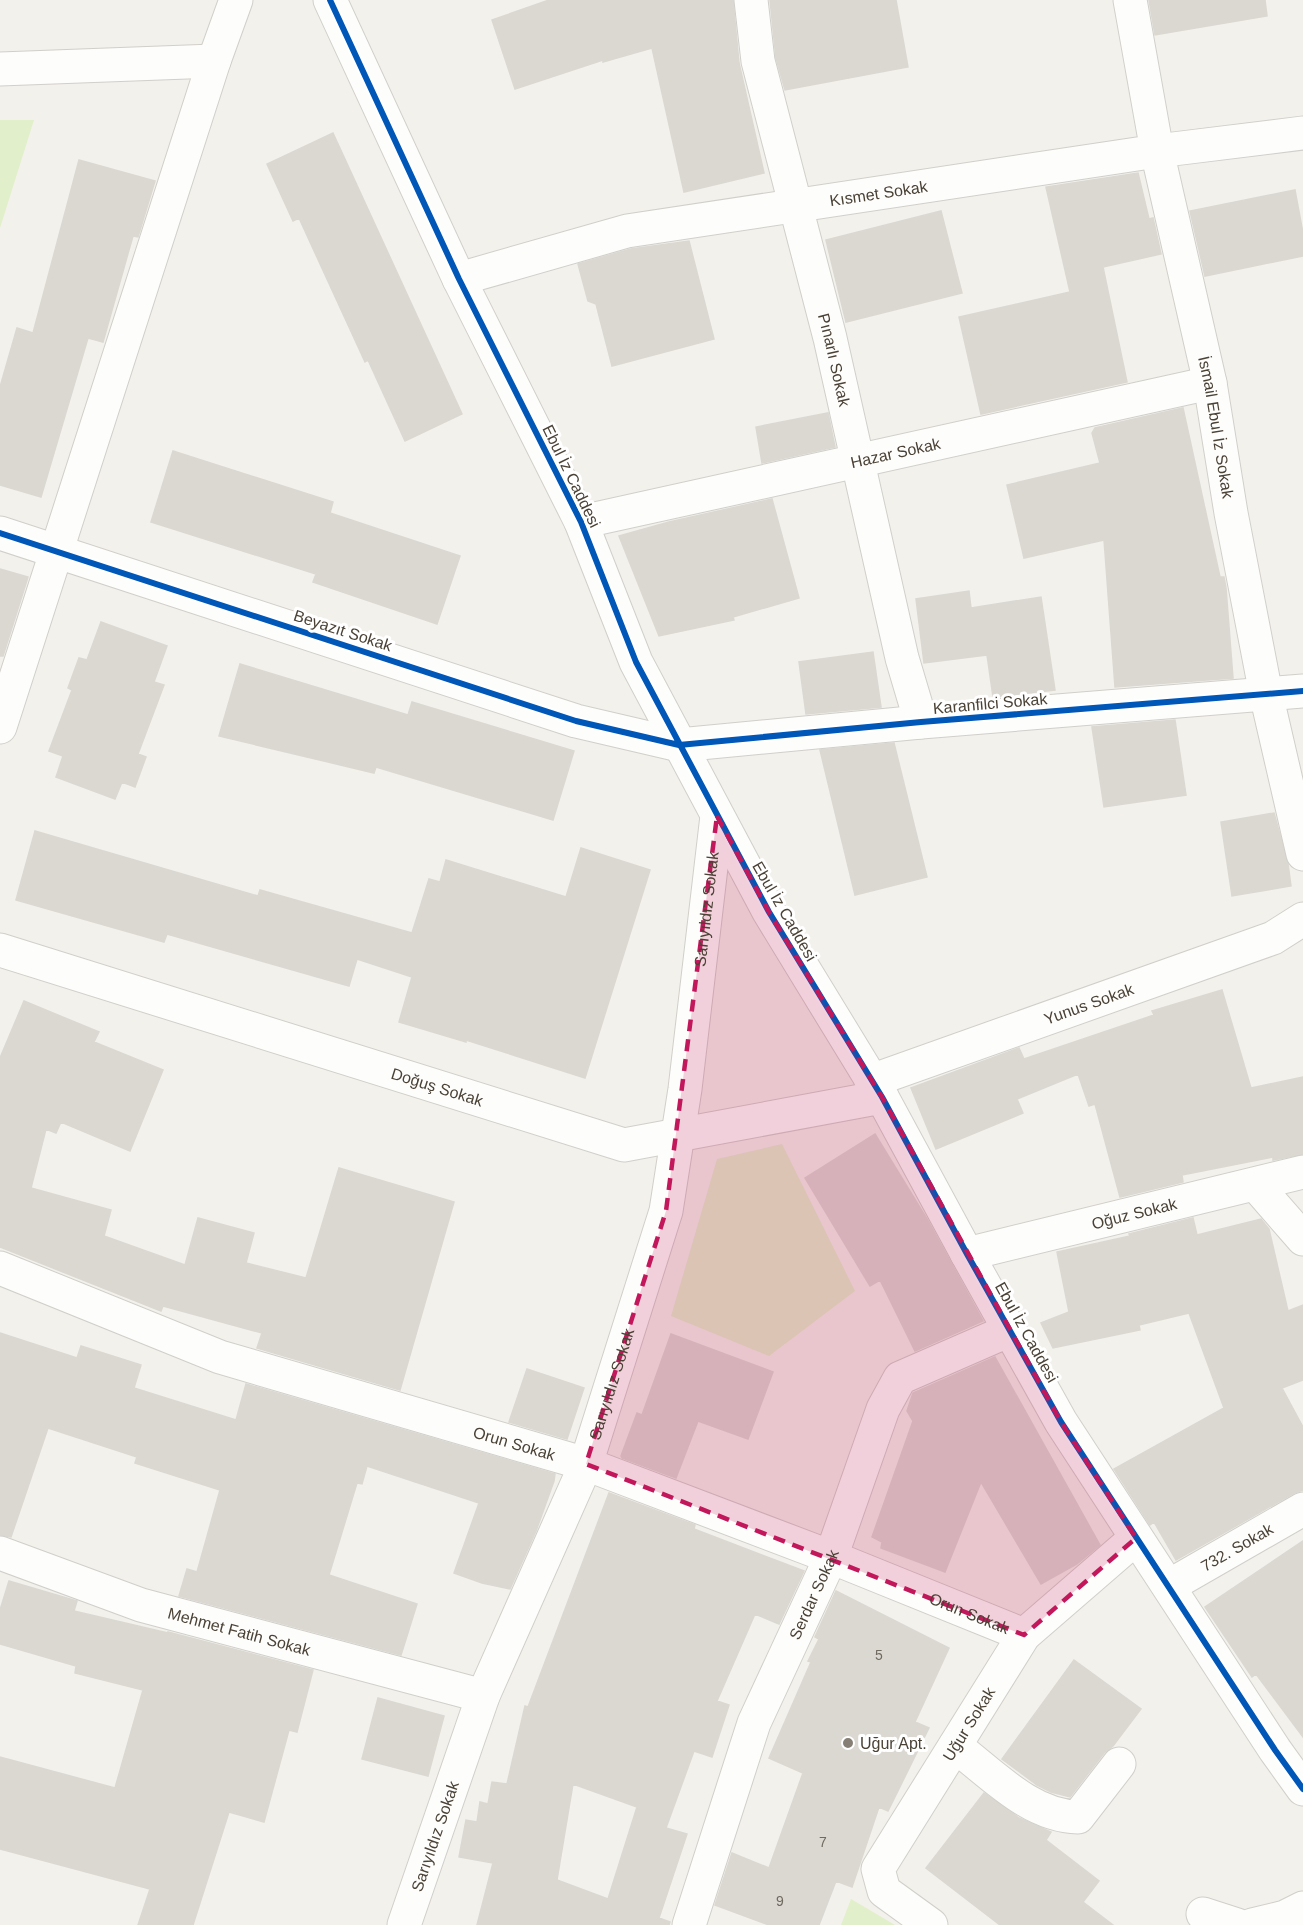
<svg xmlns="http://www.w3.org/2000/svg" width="1303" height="1925" font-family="Arial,sans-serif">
	<rect width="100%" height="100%" fill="#f3f1ec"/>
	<path fill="#e1efca" d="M0 120H34L0 228Z
		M782 1144 855 1291 769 1356 671 1316 717 1159Z
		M851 1899 895 1925H841Z"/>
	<path fill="#dbd8d2" stroke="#dbd8d2" stroke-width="1.5" fill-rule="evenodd" d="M549 0H733L739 63 764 173 684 192 652 48 603 62V60L515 89 492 20Z
		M770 0H896L908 67 785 90 776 58Z
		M1149 0H1265L1267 16 1155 35Z
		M333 133 462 414 405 441 368 360 365 362 299 218 293 221 267 164Z
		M79 160 155 181 138 237 133 236 103 342 88 338 41 497 0 485V387L17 328 33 333Z
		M1138 173 1149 219 1153 218 1161 254 1103 267 1127 382 981 414 959 317 1070 292 1046 187Z
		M1295 190 1303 233V256L1205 276 1190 211Z
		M941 211 962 293 846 322 826 240Z
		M689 241 714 339 612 366 596 304 588 301 578 264 631 249Z
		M1183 408 1220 577H1224L1226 588 1233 678 1115 687 1104 540 1024 558 1007 485 1100 463 1092 433 1095 428Z
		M828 413 835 447 762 463 756 427Z
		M173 451 333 502 330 513 460 556 437 624 313 582 316 574 151 522Z
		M772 499 799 598 733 617 734 620 659 636 619 536 669 522Z
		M0 569 28 577 3 656H0Z
		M969 591 971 608 1041 597 1055 690 993 697 987 655 924 663 916 599Z
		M101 622 167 646 154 682 164 685 138 754 146 757 135 787 122 782 115 799 56 777 63 756 49 751 72 690 68 688 79 658 87 660Z
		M873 652 881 707 806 714 799 662Z
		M240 664 408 715 412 702 574 751 553 820 376 767 374 773 219 736Z
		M1175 720 1186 795 1104 807 1092 727Z
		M894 743 927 877 855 895 820 750Z
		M1274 813 1288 864 1291 886 1232 896 1221 822Z
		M35 831 258 896 260 890 412 933 429 879 440 882 446 860 566 897 581 848 650 870 585 1078 466 1040V1042L399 1022 412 977 357 959 349 986 167 934 164 942 16 900Z
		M1222 990 1251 1088 1303 1077V1154L1273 1160V1157L1182 1175 1183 1182 1120 1197 1095 1104 1089 1106 1078 1074 1017 1099 1023 1113 936 1149 911 1088 1019 1048 1024 1059 1154 1015 1152 1011Z
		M24 1001 99 1032 94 1042 163 1070 130 1151 61 1122 56 1133 46 1129 31 1188 111 1210 104 1236 185 1265 198 1218 254 1233 246 1263 306 1278 339 1168 454 1202 400 1390 257 1348 262 1333 163 1306 161 1311 0 1247V1058Z
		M875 1134 927 1219 983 1321 915 1351 880 1280 870 1286 805 1178Z
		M1193 1218 1197 1235 1261 1219 1269 1229 1288 1311 1303 1305V1380L1282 1388 1303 1427V1490L1294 1493 1176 1560 1154 1522 1150 1525 1114 1469 1224 1408 1189 1313 1139 1325 1140 1330 1053 1348 1041 1323 1069 1312 1057 1252 1130 1236 1129 1234Z
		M0 1333 77 1358 81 1346 141 1365 134 1388 236 1420 246 1384 555 1474 554 1481 536 1531 510 1589 482 1583 454 1573 479 1503 367 1466 362 1484 357 1483 329 1575 417 1604 401 1655 179 1596 187 1569 197 1572 220 1490 135 1463 137 1457 48 1428 11 1537 0 1535Z
		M671 1334 773 1372 748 1439 698 1421 676 1478 622 1458 621 1456 637 1413 642 1415Z
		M995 1357 1100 1545 1077 1564 1041 1584 981 1482 945 1572 881 1548 882 1542 872 1537 913 1421 907 1411 913 1393Z
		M527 1369 584 1388 567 1439 509 1422Z
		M609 1493 695 1525 694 1529 804 1571 779 1624 755 1614 717 1701 729 1705 712 1757 694 1751 666 1828 687 1834 659 1918 670 1922 669 1925H477L493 1863 459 1857 466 1820 477 1822 480 1802 488 1804 492 1782 507 1784 525 1706 528 1707ZM573 1784 637 1807 608 1899 557 1880Z
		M1303 1541V1737L1256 1674 1252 1677 1205 1607Z
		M9 1581 77 1601 74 1611 168 1633V1632L313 1670 297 1732 289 1730 264 1822 229 1812 193 1925H138L150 1889 0 1849V1757L115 1788 143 1690 75 1673 76 1666 0 1644V1610Z
		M836 1591 949 1648 915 1722 929 1728 888 1811 879 1807 852 1887 836 1881 819 1925H769L715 1905 732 1853 769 1868 803 1773 769 1758 811 1662 808 1661 819 1639 815 1637Z
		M1074 1660 1141 1709 1113 1746 1104 1753 1070 1797 1051 1792 1037 1785 1002 1759Z
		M378 1698 444 1716 428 1776 362 1759Z
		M984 1793 1019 1818 1051 1832 1046 1840 1099 1881 1083 1902 1113 1925H1000L926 1868Z"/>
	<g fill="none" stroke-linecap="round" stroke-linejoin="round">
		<defs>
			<g id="minor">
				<path d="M330 0 459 279 581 522 636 662 769 912 882 1097 967 1254 1061 1422 1275 1750 1303 1789"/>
				<path id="s1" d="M751 0 758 61 830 338 902 658 921 722"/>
				<path id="s2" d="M1130 0 1157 151 1210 383 1231 513 1266 694 1303 854"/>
				<path d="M0 69 214 61"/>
				<path id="s3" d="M459 279 627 231 1157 151 1303 133"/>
				<path id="s4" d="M581 522 1210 383"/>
				<path d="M0 533 576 721 679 745 921 722 1303 691"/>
				<path d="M0 727 214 61 236 0"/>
				<path id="s5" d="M0 950 624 1145 882 1097"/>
				<path id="s6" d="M871 1081 1273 938 1303 919"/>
				<path d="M1256 1185 1303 1239"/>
				<path id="s7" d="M967 1254 1303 1172"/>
				<path id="s8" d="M0 1268 220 1357 586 1464 831 1557 1024 1635"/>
				<path id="s9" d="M0 1553 141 1605 483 1696"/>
				<path id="s10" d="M1169 1586 1303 1509"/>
				<path d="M955 1746C992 1774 1030 1816 1078 1817L1119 1764"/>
				<path d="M1203 1914 1237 1925"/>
				<path id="s11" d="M404 1925 483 1696 586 1464 666 1211 685 1089 717 816"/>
				<path id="s12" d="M689 1925 754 1723 831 1557 883 1409 900 1378 1010 1330"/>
				<path id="s13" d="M931 1925 884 1891 878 1869 1024 1635 1136 1538"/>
				<path d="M1252 1925 1285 1917 1303 1908"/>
			</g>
		</defs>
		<use href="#minor" stroke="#d1cfc9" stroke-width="35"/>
		<use href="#minor" stroke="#fdfdfc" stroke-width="33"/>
		<defs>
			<path id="cycleway" d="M330 0 459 279 581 522 636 662 769 912 882 1097 967 1254 1061 1422 1275 1750 1303 1789
				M0 533 576 721 679 745 921 722 1303 691"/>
		</defs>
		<use href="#cycleway" stroke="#fff" stroke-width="10"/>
		<use href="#cycleway" stroke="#0057b8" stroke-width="6"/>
	</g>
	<path fill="#c2185b" fill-opacity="0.2" stroke="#c2185b" stroke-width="4.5" stroke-dasharray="12 8" stroke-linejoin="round" d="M717 816 769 912 882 1097 1061 1422 1136 1538 1024 1635 586 1464 666 1211Z"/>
	<circle fill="#867f76" stroke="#fff" stroke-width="2" cx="848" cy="1743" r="6"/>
	<g text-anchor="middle" stroke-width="6" stroke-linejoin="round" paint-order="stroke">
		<g font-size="14" fill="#70695f">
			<text x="879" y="1660">5</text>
			<text x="823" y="1847">7</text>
			<text x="780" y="1906">9</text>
		</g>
		<g font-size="16" fill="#4b4236" stroke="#fff">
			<text dy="6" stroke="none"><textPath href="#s3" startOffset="429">Kısmet Sokak</textPath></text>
			<text dy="6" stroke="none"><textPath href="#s1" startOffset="370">Pınarlı Sokak</textPath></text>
			<text dy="6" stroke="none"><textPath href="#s2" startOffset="436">İsmail Ebul İz Sokak</textPath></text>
			<text dy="6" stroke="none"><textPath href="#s4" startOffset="322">Hazar Sokak</textPath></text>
			<text transform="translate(572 476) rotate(64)" y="6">Ebul İz Caddesi</text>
			<text transform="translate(343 630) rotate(18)" y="6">Beyazıt Sokak</text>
			<text transform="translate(990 703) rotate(-5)" y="6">Karanfilci Sokak</text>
			<text dy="6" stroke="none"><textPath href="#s11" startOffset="1066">Sarıyıldız Sokak</textPath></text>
			<text transform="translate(785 911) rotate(60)" y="6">Ebul İz Caddesi</text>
			<text dy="6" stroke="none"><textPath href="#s6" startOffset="231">Yunus Sokak</textPath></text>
			<text dy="6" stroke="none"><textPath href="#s5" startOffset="458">Doğuş Sokak</textPath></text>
			<text dy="6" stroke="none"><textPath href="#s7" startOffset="172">Oğuz Sokak</textPath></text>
			<text transform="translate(1027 1332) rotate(61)" y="6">Ebul İz Caddesi</text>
			<text dy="6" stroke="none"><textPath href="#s11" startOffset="580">Sarıyıldız Sokak</textPath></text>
			<text dy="6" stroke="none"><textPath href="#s8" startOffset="544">Orun Sokak</textPath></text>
			<text dy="6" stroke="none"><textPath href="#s10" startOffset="78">732. Sokak</textPath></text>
			<text dy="6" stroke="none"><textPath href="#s12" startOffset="354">Serdar Sokak</textPath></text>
			<text dy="6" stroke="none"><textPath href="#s8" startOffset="1030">Orun Sokak</textPath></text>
			<text dy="6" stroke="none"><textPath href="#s9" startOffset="252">Mehmet Fatih Sokak</textPath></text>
			<text dy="6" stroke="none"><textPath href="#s13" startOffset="252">Uğur Sokak</textPath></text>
			<text dy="6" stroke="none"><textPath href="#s11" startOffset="94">Sarıyıldız Sokak</textPath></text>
		</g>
		<g font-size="16" fill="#4b4236" stroke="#fff" text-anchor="start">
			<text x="860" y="1749">Uğur Apt.</text>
		</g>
	</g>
</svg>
